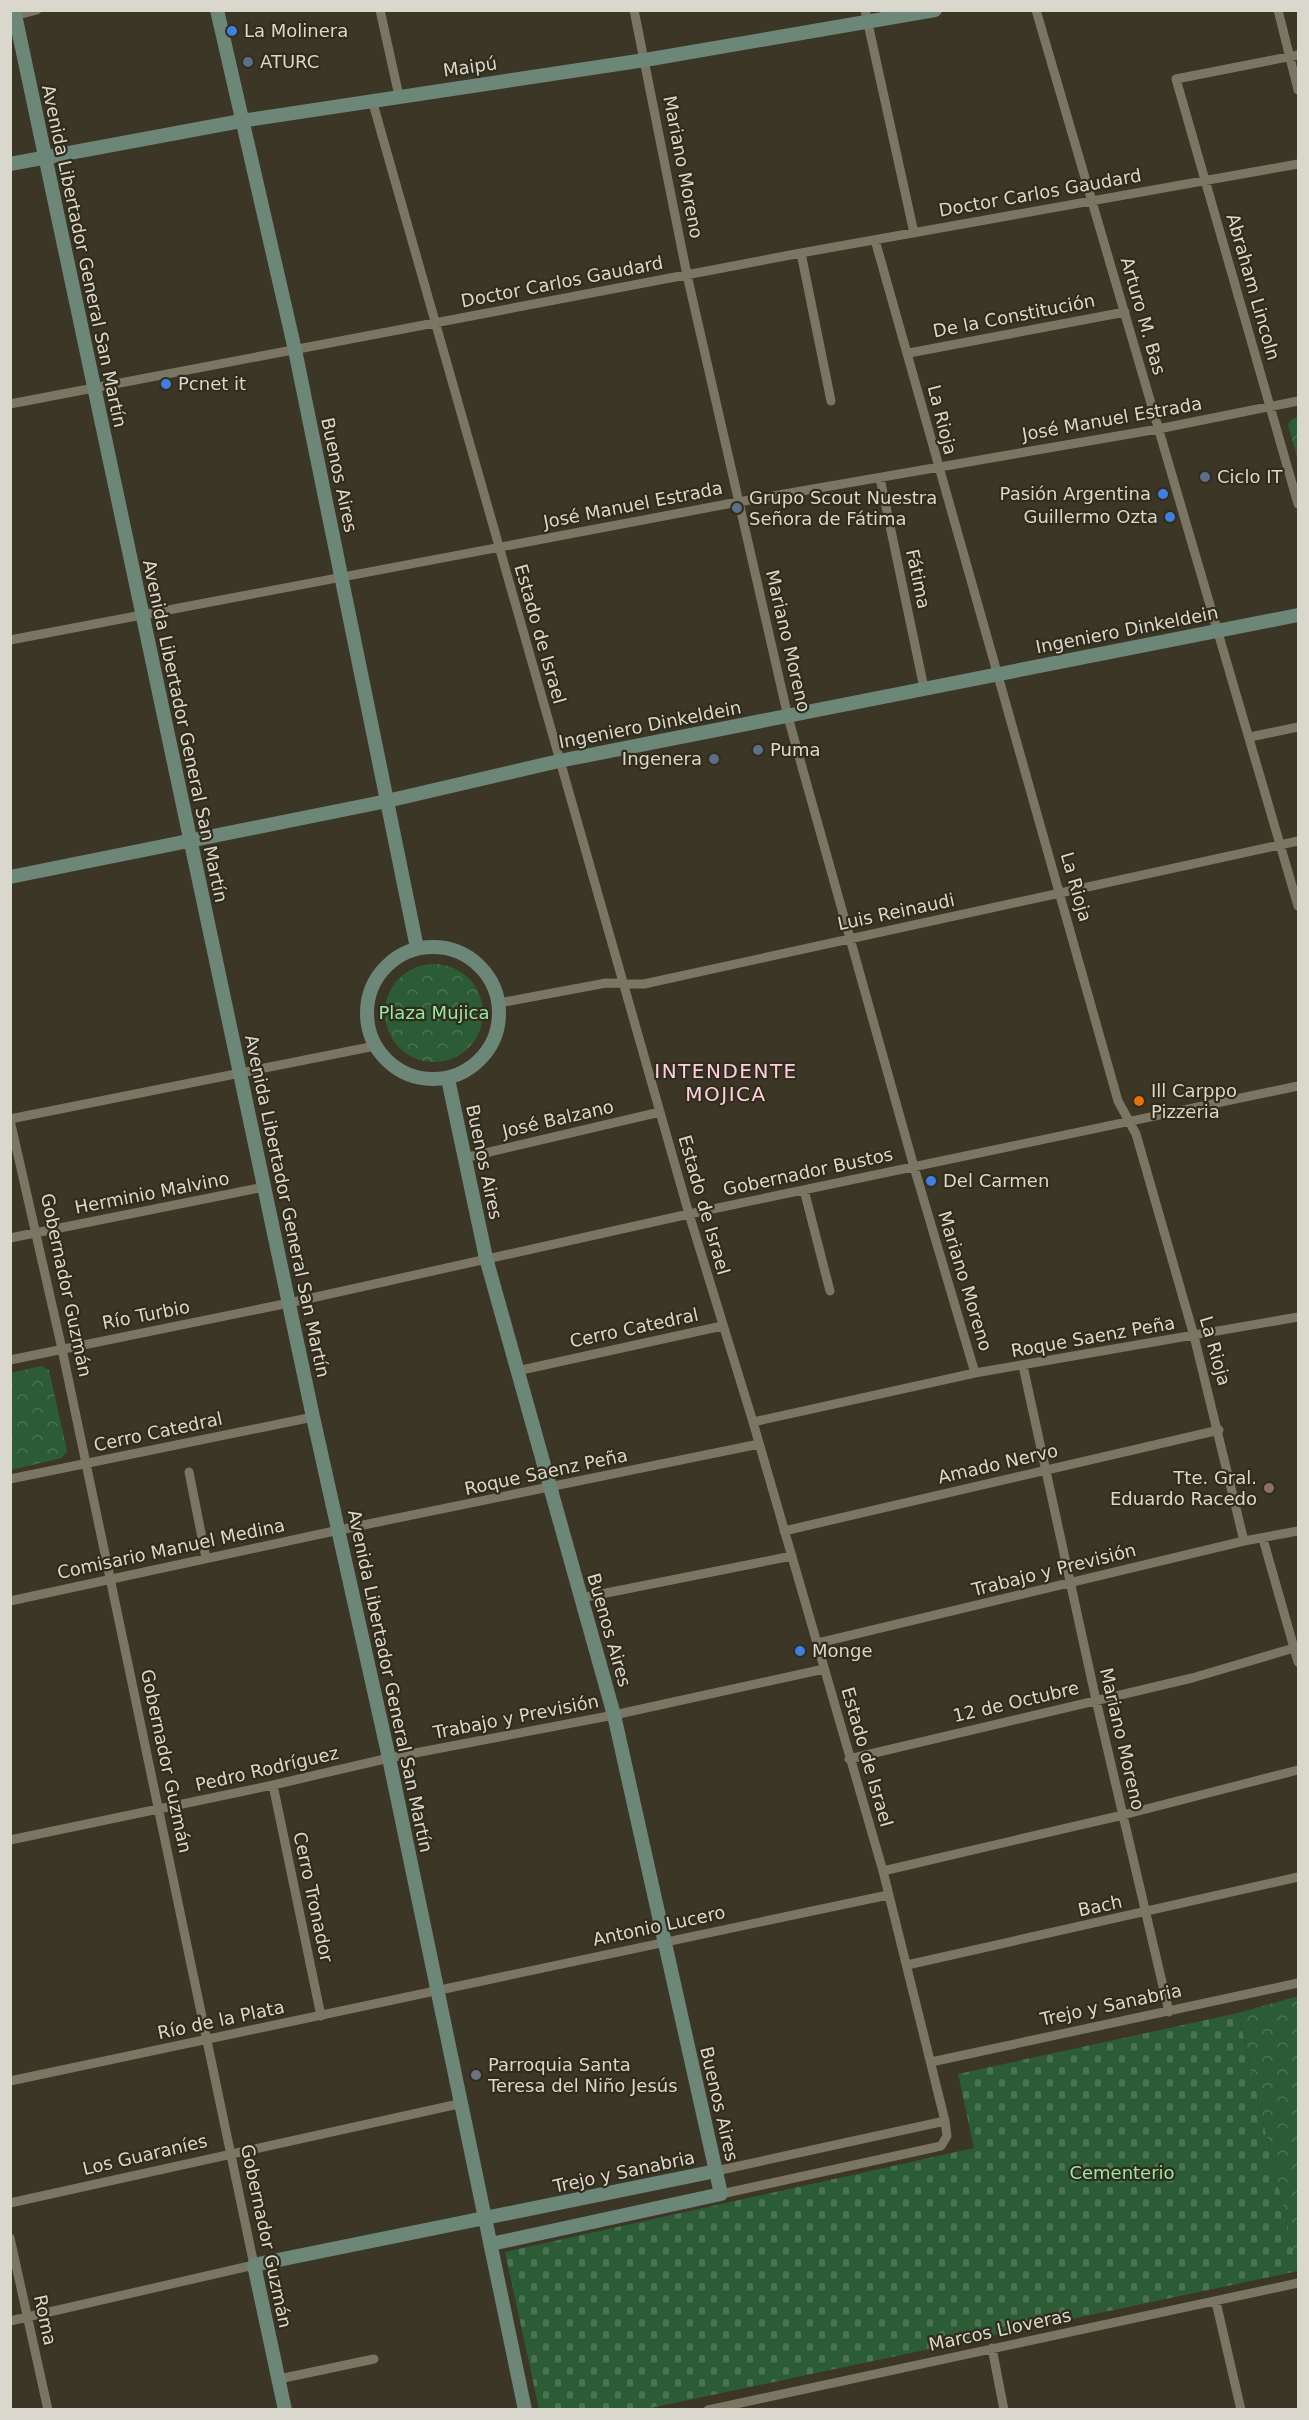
<svg xmlns="http://www.w3.org/2000/svg" width="1309" height="2420" font-family="'DejaVu Sans',sans-serif">
	<defs>
		<pattern id="forest-crowns" width="20" height="18" patternUnits="userSpaceOnUse" patternTransform="scale(1.5)"><rect width="20" height="18" fill="#2b5c36"/><path d="M2 6a3 3 0 1 1 6 0M12 15a3 3 0 1 1 6 0" fill="none" stroke="#497352"/></pattern>
		<pattern id="cemetery-stones" width="16" height="16" patternUnits="userSpaceOnUse" patternTransform="scale(1.5)"><rect width="16" height="16" fill="#2b5c36"/><path d="M2 7V4a2 2 0 0 1 4 0v3zM10 15v-3a2 2 0 0 1 4 0v3z" fill="#497352"/></pattern>
	</defs>
	<rect width="100%" height="100%" fill="#3c3626"/>
	<path fill="url(#forest-crowns)" d="M1298 417V461L1288 425 1292 419Z
		M385 1013a49 49 0 1 1 98 0a49 49 0 1 1-98 0Z
		M41 1366 49 1370 67 1451 62 1458 11 1470V1373Z
		M1298 1996V2271L1238 2013Z"/>
	<path fill="url(#cemetery-stones)" d="M1238 2013 1298 2271 646 2409H539L505 2252 974 2148 958 2074Z"/>
	<g fill="none" stroke-linecap="round" stroke-linejoin="round">
		<path stroke="#7b7563" stroke-width="9" d="M380 10 399 96
			M634 10 687 275 788 717 914 1167 975 1373
			M865 10 914 233
			M1036 10 1298 906
			M1278 10 1298 90
			M10 17 37 10
			M1298 55 1176 79 1298 504
			M372 100 689 1214 753 1422 883 1871 945 2121 947 2136 941 2146 721 2194
			M875 240 1118 1101 1136 1134 1194 1336 1244 1541
			M801 253 831 401
			M909 353 1125 312
			M10 404 801 253 1298 164
			M880 478 924 688
			M10 640 738 502 1158 429 1298 401
			M1250 737 1298 727
			M499 1003 606 983 644 984 1298 841
			M10 1119 375 1046
			M10 1120 62 1349 254 2265 10 2321
			M464 1158 660 1112
			M804 1190 830 1291
			M10 1238 264 1187
			M10 1360 289 1303 689 1214 1298 1086
			M1023 1366 1096 1700 1169 2012
			M517 1371 722 1326
			M753 1422 975 1373 1298 1317
			M189 1472 206 1558
			M10 1479 313 1417
			M784 1531 1219 1430
			M1263 1539 1298 1662
			M581 1598 792 1556
			M10 1601 339 1530 759 1444
			M818 1643 1244 1541 1298 1531
			M849 1759 1192 1678 1294 1648
			M273 1785 321 2016
			M10 1840 273 1785 389 1758 614 1715 824 1669
			M883 1871 1123 1815 1298 1770
			M907 1965 1298 1877
			M931 2062 1298 1983
			M10 2081 888 1895
			M716 2171 945 2121
			M10 2203 463 2103
			M10 2238 48 2410
			M1216 2302 1241 2410
			M992 2348 1004 2410
			M279 2379 374 2359
			M708 2410 1298 2283"/>
		<path stroke="#6c8678" stroke-width="14" d="M14 10 313 1417 389 1758 525 2410
			M217 10 295 350 417 948
			M10 164 241 121 645 60 935 10
			M10 877 387 801 559 761 1298 615
			M367 1013a66 66 0 1 1 132 0a66 66 0 1 1-132 0Z
			M448 1079 486 1258 614 1715 721 2194 491 2244
			M285 2410 254 2265 716 2171"/>
	</g>
	<g fill="#3f7fe0" stroke="#312c1c" stroke-width="2">
		<circle cx="232" cy="31" r="6"/>
		<circle cx="166" cy="384" r="6"/>
		<circle cx="1163" cy="494" r="6"/>
		<circle cx="1170" cy="517" r="6"/>
		<circle cx="931" cy="1181" r="6"/>
		<circle cx="800" cy="1651" r="6"/>
	</g>
	<g fill="#5c6f8a" stroke="#312c1c" stroke-width="2">
		<circle cx="248" cy="62" r="6"/>
		<circle cx="1205" cy="477" r="6"/>
		<circle cx="737" cy="508" r="6"/>
		<circle cx="758" cy="750" r="6"/>
		<circle cx="714" cy="759" r="6"/>
	</g>
	<circle fill="#e8710a" stroke="#312c1c" stroke-width="2" cx="1139" cy="1101" r="6"/>
	<circle fill="#8d6e63" stroke="#312c1c" stroke-width="2" cx="1269" cy="1488" r="6"/>
	<circle fill="#6b7280" stroke="#312c1c" stroke-width="2" cx="476" cy="2075" r="6"/>
	<g text-anchor="middle" stroke-width="4.5" stroke-linejoin="round" paint-order="stroke">
		<g font-size="18" fill="#dad7cd" stroke="#312c1c" text-anchor="start">
			<text x="244" y="37">La Molinera</text>
			<text x="260" y="68">ATURC</text>
			<text x="178" y="390">Pcnet it</text>
			<text x="1217" y="483">Ciclo IT</text>
			<text x="1151" y="500" text-anchor="end">Pasión Argentina</text>
			<text x="749" y="504">Grupo Scout Nuestra<tspan x="749" dy="21">Señora de Fátima</tspan></text>
			<text x="1158" y="523" text-anchor="end">Guillermo Ozta</text>
			<text x="770" y="756">Puma</text>
			<text x="702" y="765" text-anchor="end">Ingenera</text>
			<text x="1151" y="1097">Ill Carppo<tspan x="1151" dy="21">Pizzeria</tspan></text>
			<text x="943" y="1187">Del Carmen</text>
			<text x="1257" y="1484" text-anchor="end">Tte. Gral.<tspan x="1257" dy="21">Eduardo Racedo</tspan></text>
			<text x="812" y="1657">Monge</text>
			<text x="488" y="2071">Parroquia Santa<tspan x="488" dy="21">Teresa del Niño Jesús</tspan></text>
		</g>
		<g font-size="18" fill="#dad7cd" stroke="#312c1c">
			<text transform="translate(470 67) rotate(-8)" y="6">Maipú</text>
			<text transform="translate(683 167) rotate(79)" y="6">Mariano Moreno</text>
			<text transform="translate(1040 193) rotate(-10)" y="6">Doctor Carlos Gaudard</text>
			<text transform="translate(84 256) rotate(78)" y="6">Avenida Libertador General San Martín</text>
			<text transform="translate(562 282) rotate(-11)" y="6">Doctor Carlos Gaudard</text>
			<text transform="translate(1253 287) rotate(74)" y="6">Abraham Lincoln</text>
			<text transform="translate(1014 316) rotate(-11)" y="6">De la Constitución</text>
			<text transform="translate(1143 316) rotate(74)" y="6">Arturo M. Bas</text>
			<text transform="translate(1112 419) rotate(-10)" y="6">José Manuel Estrada</text>
			<text transform="translate(942 420) rotate(76)" y="6">La Rioja</text>
			<text transform="translate(339 475) rotate(78)" y="6">Buenos Aires</text>
			<text transform="translate(633 505) rotate(-11)" y="6">José Manuel Estrada</text>
			<text transform="translate(918 579) rotate(78)" y="6">Fátima</text>
			<text transform="translate(1127 630) rotate(-11)" y="6">Ingeniero Dinkeldein</text>
			<text transform="translate(540 634) rotate(74)" y="6">Estado de Israel</text>
			<text transform="translate(788 641) rotate(77)" y="6">Mariano Moreno</text>
			<text transform="translate(650 725) rotate(-11)" y="6">Ingeniero Dinkeldein</text>
			<text transform="translate(185 731) rotate(78)" y="6">Avenida Libertador General San Martín</text>
			<text transform="translate(1076 887) rotate(74)" y="6">La Rioja</text>
			<text transform="translate(896 912) rotate(-12)" y="6">Luis Reinaudi</text>
			<text transform="translate(558 1119) rotate(-13)" y="6">José Balzano</text>
			<text transform="translate(484 1162) rotate(78)" y="6">Buenos Aires</text>
			<text transform="translate(808 1172) rotate(-12)" y="6">Gobernador Bustos</text>
			<text transform="translate(152 1193) rotate(-11)" y="6">Herminio Malvino</text>
			<text transform="translate(704 1205) rotate(74)" y="6">Estado de Israel</text>
			<text transform="translate(287 1206) rotate(78)" y="6">Avenida Libertador General San Martín</text>
			<text transform="translate(965 1281) rotate(73)" y="6">Mariano Moreno</text>
			<text transform="translate(66 1285) rotate(78)" y="6">Gobernador Guzmán</text>
			<text transform="translate(146 1315) rotate(-11)" y="6">Río Turbio</text>
			<text transform="translate(634 1328) rotate(-12)" y="6">Cerro Catedral</text>
			<text transform="translate(1093 1337) rotate(-10)" y="6">Roque Saenz Peña</text>
			<text transform="translate(1215 1351) rotate(74)" y="6">La Rioja</text>
			<text transform="translate(158 1432) rotate(-12)" y="6">Cerro Catedral</text>
			<text transform="translate(998 1464) rotate(-13)" y="6">Amado Nervo</text>
			<text transform="translate(546 1472) rotate(-12)" y="6">Roque Saenz Peña</text>
			<text transform="translate(171 1549) rotate(-12)" y="6">Comisario Manuel Medina</text>
			<text transform="translate(1054 1570) rotate(-14)" y="6">Trabajo y Previsión</text>
			<text transform="translate(609 1630) rotate(74)" y="6">Buenos Aires</text>
			<text transform="translate(390 1681) rotate(78)" y="6">Avenida Libertador General San Martín</text>
			<text transform="translate(1016 1702) rotate(-13)" y="6">12 de Octubre</text>
			<text transform="translate(516 1717) rotate(-11)" y="6">Trabajo y Previsión</text>
			<text transform="translate(1122 1739) rotate(77)" y="6">Mariano Moreno</text>
			<text transform="translate(867 1757) rotate(74)" y="6">Estado de Israel</text>
			<text transform="translate(166 1761) rotate(78)" y="6">Gobernador Guzmán</text>
			<text transform="translate(267 1769) rotate(-13)" y="6">Pedro Rodríguez</text>
			<text transform="translate(313 1897) rotate(78)" y="6">Cerro Tronador</text>
			<text transform="translate(1100 1906) rotate(-12)" y="6">Bach</text>
			<text transform="translate(659 1926) rotate(-12)" y="6">Antonio Lucero</text>
			<text transform="translate(1111 2005) rotate(-12)" y="6">Trejo y Sanabria</text>
			<text transform="translate(221 2020) rotate(-12)" y="6">Río de la Plata</text>
			<text transform="translate(719 2104) rotate(77)" y="6">Buenos Aires</text>
			<text transform="translate(145 2155) rotate(-13)" y="6">Los Guaraníes</text>
			<text transform="translate(624 2172) rotate(-12)" y="6">Trejo y Sanabria</text>
			<text transform="translate(266 2236) rotate(78)" y="6">Gobernador Guzmán</text>
			<text transform="translate(45 2320) rotate(78)" y="6">Roma</text>
			<text transform="translate(1000 2330) rotate(-12)" y="6">Marcos Lloveras</text>
		</g>
		<g font-size="18" fill="#96e8a5" stroke="#312c1c">
			<text x="434" y="1019">Plaza Mujica</text>
			<text x="1122" y="2179">Cementerio</text>
		</g>
		<g font-size="20" letter-spacing="1.5" fill="#fecee2" stroke="#312c1c">
			<text x="726" y="1078">INTENDENTE<tspan x="726" dy="23">MOJICA</tspan></text>
		</g>
	</g>
	<rect width="1309" height="2420" fill="none" stroke="#dad7cd" stroke-width="24"/>
</svg>
